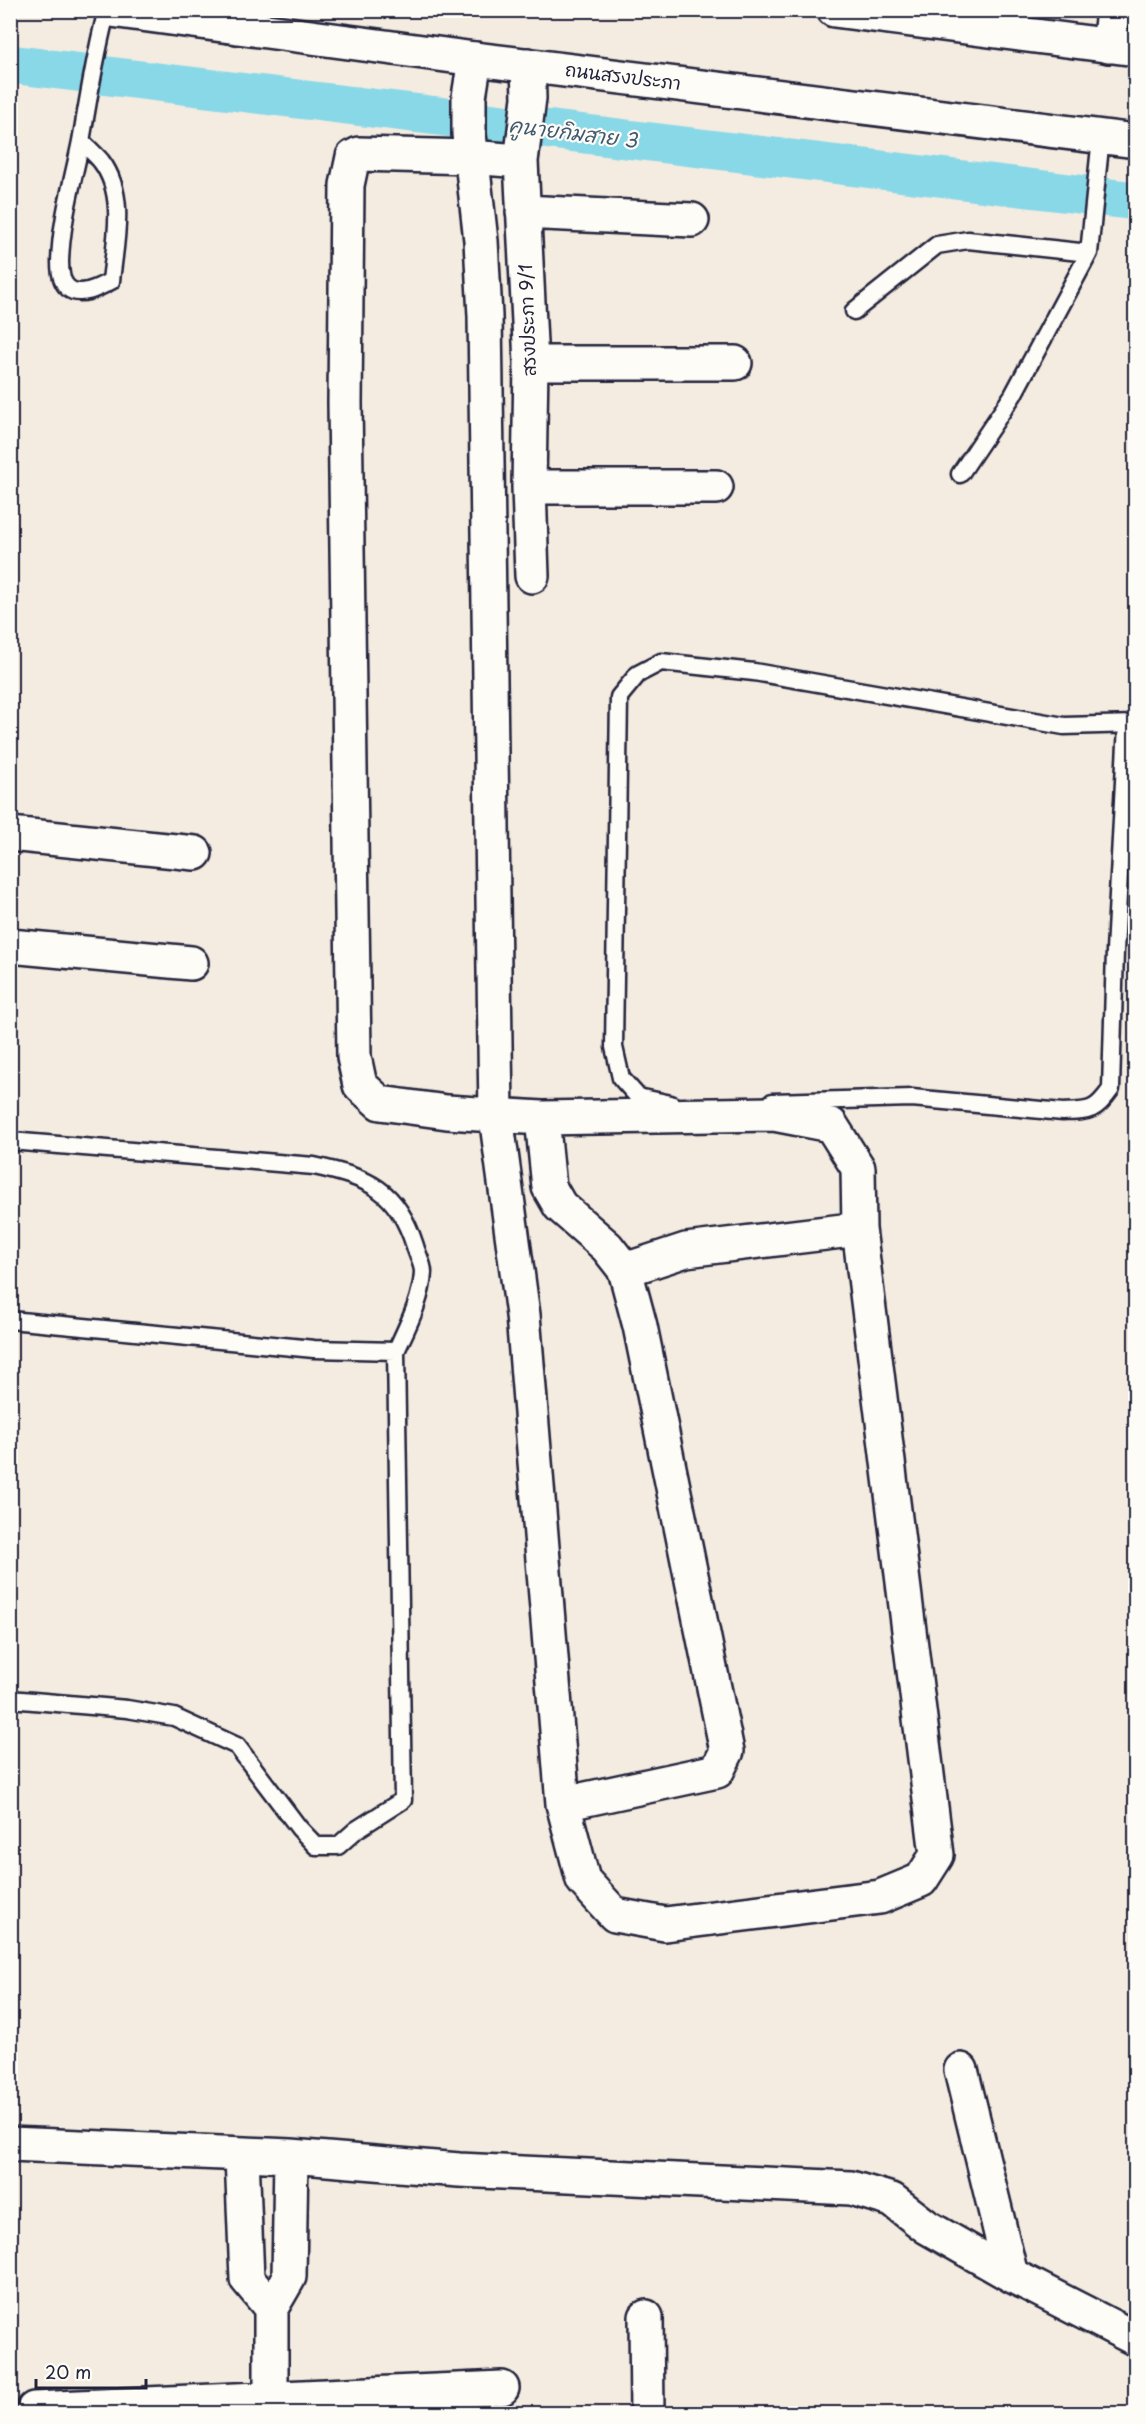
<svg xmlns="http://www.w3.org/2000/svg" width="1146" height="2424" font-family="'Playpen Sans','Playpen Sans Thai',sans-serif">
	<rect width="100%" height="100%" fill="#f4ece0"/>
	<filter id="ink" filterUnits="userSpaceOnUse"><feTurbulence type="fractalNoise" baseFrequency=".0167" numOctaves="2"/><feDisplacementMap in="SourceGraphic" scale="12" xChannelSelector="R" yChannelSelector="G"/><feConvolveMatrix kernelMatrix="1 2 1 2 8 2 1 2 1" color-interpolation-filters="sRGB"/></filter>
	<g filter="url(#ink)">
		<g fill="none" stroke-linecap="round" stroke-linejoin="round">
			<path stroke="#89d8e7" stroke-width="39" d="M10 64 1136 201"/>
			<defs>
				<path id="service" d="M81 141C87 147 95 154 101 161 127 195 115 242 111 281 100 287 80 298 68 288 61 282 60 270 60 262 61 221 73 181 81 141 89 97 95 54 107 10
					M854 311 937 245 968 240 1089 253
					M960 474 1013 395 1089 253 1101 137
					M772 1102 912 1098 1063 1112C1090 1111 1095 1112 1111 1089L1115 951 1127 725
					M671 1104 638 1097 621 1078 614 1047 619 697 638 674 661 662 754 672 1064 726 1136 724
					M10 1141 314 1166C369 1178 397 1189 415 1246 417 1254 423 1264 423 1272 422 1299 407 1327 396 1351L314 1349 10 1320
					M10 1699 127 1709 174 1717 237 1746 299 1828 316 1846H338L356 1830 403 1800 396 1351"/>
				<path id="minor" d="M1109 46 1113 10
					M475 59 469 97V134L481 241 485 316 496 1116 523 1315 563 1804 583 1880 615 1915 665 1924 880 1897 921 1880 937 1855 859 1229 858 1168 831 1125 774 1114 542 1118 447 1112 380 1103 360 1085 354 1057 345 403 347 185 353 157 359 154 470 157 521 161
					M528 65 529 98 521 161 531 363 529 487 532 576
					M523 212 692 220
					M531 363H735
					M529 487H716
					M10 834 195 853
					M10 946 191 963
					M542 1118 549 1187 560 1206 607 1247 625 1270 640 1326 727 1751 717 1771 563 1804
					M625 1270 686 1250 859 1229
					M961 2070 1011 2275
					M10 2144 291 2156 459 2170 851 2188 892 2200 927 2227 1011 2275 1136 2339
					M242 2156 247 2279 271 2308
					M646 2317 647 2414
					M34 2409 502 2388
					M271 2414V2308L289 2277 291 2156"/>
				<path id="secondary" d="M111 10 475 59 1136 141
					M834 10 1136 49"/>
			</defs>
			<use href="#service" stroke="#22223b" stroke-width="21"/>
			<use href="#minor" stroke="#22223b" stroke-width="38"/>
			<use href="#secondary" stroke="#22223b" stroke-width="38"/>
			<use href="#service" stroke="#fdfcf7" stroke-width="16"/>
			<use href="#minor" stroke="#fdfcf7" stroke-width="33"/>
			<use href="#secondary" stroke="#fdfcf7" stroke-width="33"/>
		</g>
	</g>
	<g text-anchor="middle" stroke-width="4.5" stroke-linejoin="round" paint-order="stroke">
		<g font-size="18" fill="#22223b" stroke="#fdfcf7">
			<text transform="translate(623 77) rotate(7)" y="6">ถนนสรงประภา</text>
			<text transform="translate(528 320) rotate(-92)" y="6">สรงประภา 9/1</text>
		</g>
		<g font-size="20" font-style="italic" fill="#41596f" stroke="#fdfcf7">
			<text transform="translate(573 133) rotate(7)" y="7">คูนายกิมสาย 3</text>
		</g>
	</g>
	<rect width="1146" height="2424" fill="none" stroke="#fdfcf7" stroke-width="36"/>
	<rect x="18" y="18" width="1110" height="2388" fill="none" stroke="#22223b" stroke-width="2" filter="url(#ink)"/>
	<path d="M36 2379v9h110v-9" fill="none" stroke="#22223b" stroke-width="3"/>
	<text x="45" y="2379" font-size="18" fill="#22223b" stroke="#fdfcf7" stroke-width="4.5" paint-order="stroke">20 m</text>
</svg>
